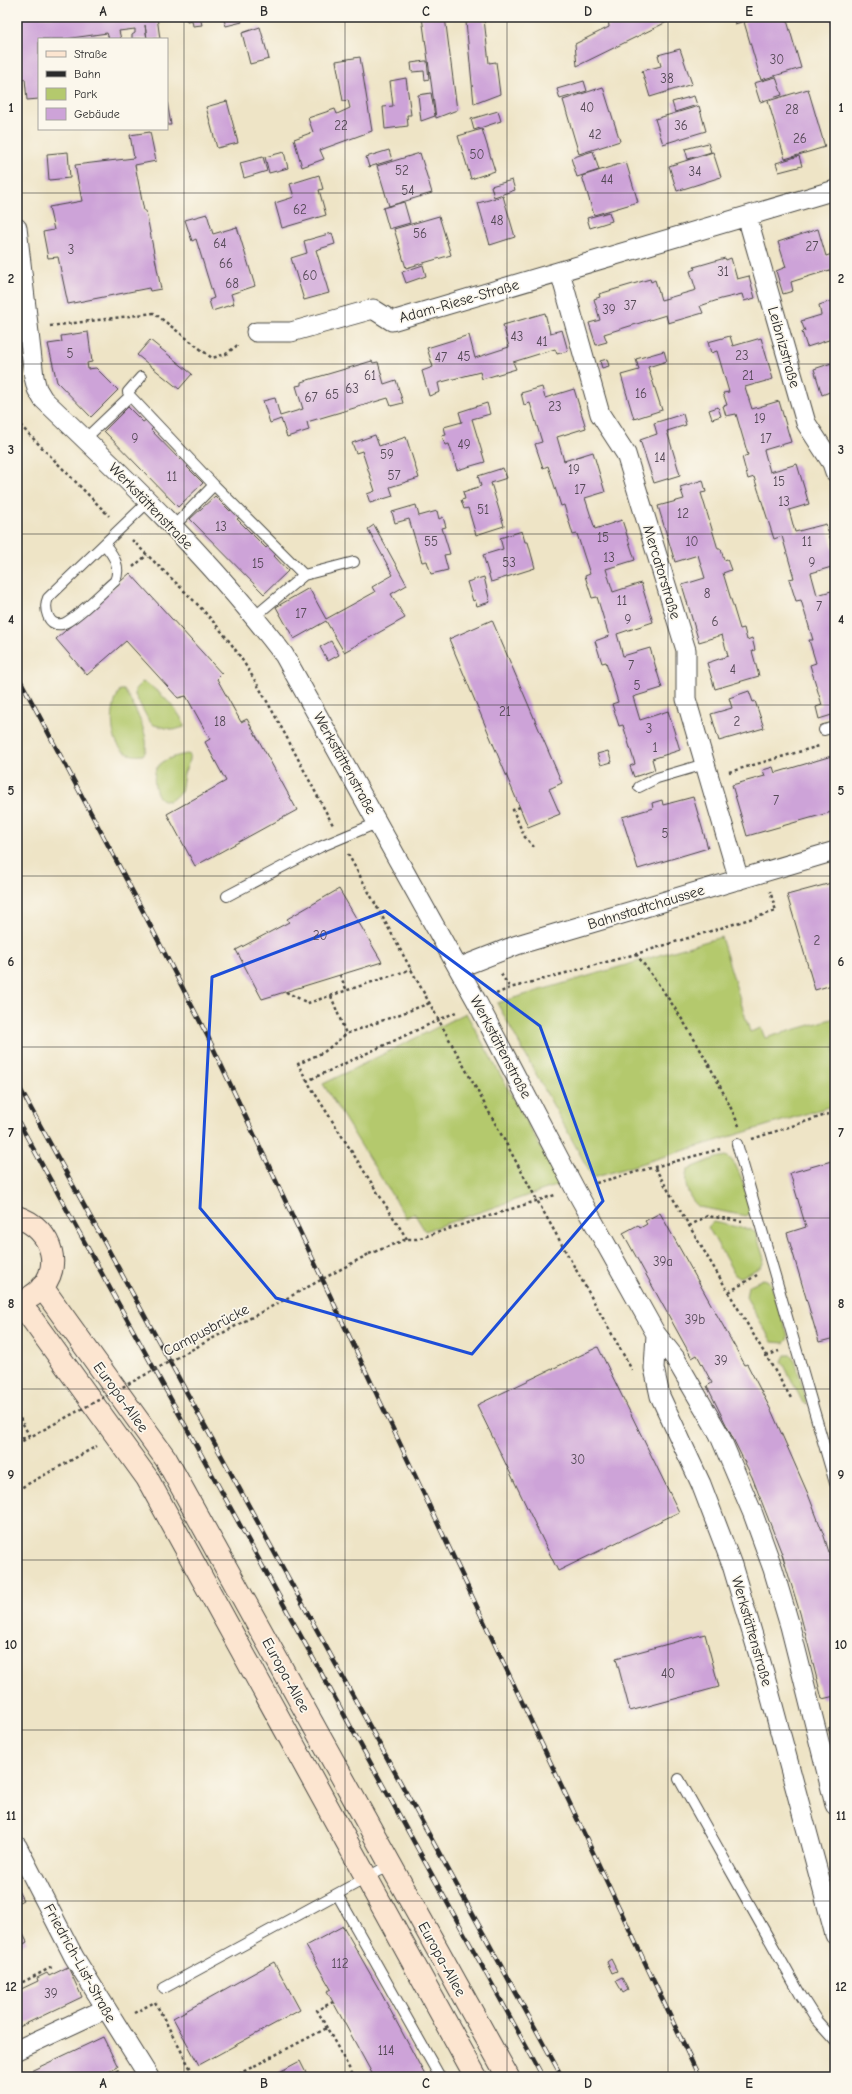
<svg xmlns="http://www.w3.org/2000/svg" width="852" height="2094" font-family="'Comic Neue',sans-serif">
	<rect width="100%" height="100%" fill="#fbf7ec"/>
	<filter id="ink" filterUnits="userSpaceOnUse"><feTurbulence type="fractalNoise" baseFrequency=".025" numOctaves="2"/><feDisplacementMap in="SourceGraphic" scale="8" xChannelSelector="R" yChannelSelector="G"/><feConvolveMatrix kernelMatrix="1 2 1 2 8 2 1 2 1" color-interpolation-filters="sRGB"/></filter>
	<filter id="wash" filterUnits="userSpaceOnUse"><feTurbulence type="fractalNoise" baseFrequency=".012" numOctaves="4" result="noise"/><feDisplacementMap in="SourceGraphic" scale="16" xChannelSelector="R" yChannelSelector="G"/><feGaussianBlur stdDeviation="0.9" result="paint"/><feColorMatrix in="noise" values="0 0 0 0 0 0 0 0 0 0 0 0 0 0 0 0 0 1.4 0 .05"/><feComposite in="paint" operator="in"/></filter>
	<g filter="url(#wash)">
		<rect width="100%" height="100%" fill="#eee4c6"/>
		<path fill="#b4c96d" stroke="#707a4c" d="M142 682C154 685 184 714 184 727L174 730 154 725 149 721 135 695V689Z
			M120 690H124C132 701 155 744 143 755 108 761 107 711 120 690Z
			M187 754 190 755V760L184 773 181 792 170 801C166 801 161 800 159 797 154 790 153 776 156 769 162 759 176 756 187 754Z
			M721 937 750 1032 761 1028 765 1038 835 1018V1105L593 1178 497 1003Z
			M466 1013 561 1184 425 1231 414 1213 406 1218 323 1084Z
			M726 1156C740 1162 746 1195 751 1210V1213L746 1216 699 1207C688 1198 682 1182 688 1169L716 1158Z
			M713 1222 751 1230 756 1233 764 1259 763 1263 761 1267 743 1276 739 1277 735 1275 708 1227Z
			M763 1279 767 1280 771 1285 788 1336 787 1340 784 1343 772 1342 746 1297 748 1286Z
			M785 1355H791L795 1360 807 1404 803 1403 782 1361Z"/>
		<g id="blocks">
			<path fill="#cda3d8" d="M17 17H157L160 39H147L145 25 147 39H132V35L135 33V29L119 31 121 39H109L107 33 65 39H39V99L27 100 25 79 17 80Z
				M185 17H200L202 25 193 26 192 20 187 21Z
				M223 17H240L242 22 226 26Z
				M422 17H445L457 110 436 118Z
				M608 17H677L577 66 575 44 609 27Z
				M733 17H756L735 24Z
				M763 17H786L801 68 761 80 744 22Z
				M830 17H835V33Z
				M484 19 489 63 496 62 500 94 474 104 466 22Z
				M260 27 269 59 250 64 242 33Z
				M680 49 692 84 650 97 642 71 661 66 658 55Z
				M360 57 372 131 320 150 324 159 302 167 294 139 313 132 308 118 335 109 337 114 350 108 348 100 343 101 336 61Z
				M425 61H427L429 79 425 80 424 71 412 72 411 63Z
				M776 77 782 95 760 102 754 83Z
				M406 78 411 115H407L408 126 385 129 383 107 393 106 390 81Z
				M584 81 587 91 560 99 557 89Z
				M603 87 620 141 579 154 563 100Z
				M808 89 825 147 785 159 768 101Z
				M431 93 435 116 421 121 418 95Z
				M694 96 697 105 675 112 672 102Z
				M167 101 171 125H167Z
				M227 101 238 143 217 148 206 107Z
				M699 106 706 131 663 144 655 119Z
				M498 111 501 121 474 130 471 119Z
				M482 129 495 171 471 179 458 136Z
				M150 132 156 161 135 165 144 211H146L161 289 150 291 149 288 68 304 58 257 48 258 43 232 54 230 49 207 82 201 75 165 134 158 130 135Z
				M708 143 711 152 688 159 685 149Z
				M389 150 392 160 369 167 366 157Z
				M593 151 599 170 577 177 571 158Z
				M68 152 70 178 49 180 47 154Z
				M284 152 288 168 269 173 265 157Z
				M713 152 721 177 677 191 669 166Z
				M420 153 432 193 389 206 377 166Z
				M799 156 802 166 779 172 776 163Z
				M263 157 267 171 244 178 240 163Z
				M626 162 638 202 594 215 582 176Z
				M319 175 323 189 319 190 326 215 282 228 275 203 294 197 290 184Z
				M512 180 515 190 494 197 491 186Z
				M503 196 515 237 490 245 478 203Z
				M404 202 410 223 389 229 383 208Z
				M609 212 612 221 590 228 587 218Z
				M207 214 213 234 237 227 255 286 231 294 234 304 212 311 209 300 214 298 196 239 192 241 185 220Z
				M439 216 451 255 406 268 394 229Z
				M818 229 826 256 835 253V278L833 279 830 270 810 276 791 282 793 291 783 294 776 271 786 267 778 242Z
				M332 233 335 244 316 250 329 293 304 300 291 258 307 253 304 241Z
				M725 258 726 260 731 258 737 279 749 276 755 298 744 301 742 294 721 299 700 306 703 313 668 323 666 315 604 334 607 342 596 345 589 323 600 320 594 299 600 297 599 294 650 279 651 282 655 280 661 300 696 290 690 271 695 269 694 267Z
				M423 265 426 276 406 283 402 272Z
				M835 300V338L807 347 802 332 805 331 801 321 821 315 819 305Z
				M545 313 550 333 562 330 568 351 557 354 555 349 513 362 516 369 482 379 480 372 438 383 440 392 429 396 422 371 433 367 427 348 469 335 475 358 509 347 503 325Z
				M88 332 92 362 87 363 88 369 96 368 118 390 91 417 57 382 48 344 62 342 61 336Z
				M730 336 733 346 761 338 773 379 745 387 752 409 779 401 791 442 764 450 770 472 797 464 809 504 789 510 795 532 826 524 835 555V566L811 573 817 595 835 590V633L831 634 835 648V714L819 719 816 707 822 705 810 665 816 663 809 640H813L801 600 796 601 789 579 794 578 782 536 774 539 754 477 748 479 742 457 748 455 736 414 726 416 723 406 727 405 723 393 729 392 717 351 711 353 708 342Z
				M150 340 192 374 179 389 137 355Z
				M664 351 667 361 648 367 662 410 634 419 621 375 639 370 636 359Z
				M607 359 609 366 602 368 600 361Z
				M372 361 373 363 378 362 384 384 396 380 403 403 391 406 388 398 307 422 309 430 287 437 281 419 270 423 263 401 275 398 280 416 303 409 296 386 301 385V382Z
				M835 362V390L822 395 814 369Z
				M542 387 545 398 574 389 586 428 557 437 564 461 593 452 605 492 585 498 595 529 622 520 635 560 606 569 613 592 641 583 653 622 617 634 623 656 650 648 662 688 633 697 640 720 668 711 680 750 652 759 655 770 634 777 630 766 635 764 623 725 619 726 612 704 618 702 606 662 602 663 595 641 609 636 597 597 592 598 585 576 590 574 577 534 573 535 564 505 561 506 548 466 543 468 535 444 542 442 530 403 524 405 521 393Z
				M487 403 490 414 472 419 485 462 457 470 449 444 445 445 442 436 446 435 444 427 462 422 459 412Z
				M128 407 143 422 146 420 153 428 151 430 180 460 182 458 189 465 187 467 203 483 178 507 104 431Z
				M718 407 721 416 712 419 709 410Z
				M683 414 686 425 667 431 680 475 654 483 640 440 657 434 654 423Z
				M375 435 379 446 406 437 419 478 390 487 393 496 370 503 367 494 375 491 362 451 356 453 352 443Z
				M503 468 507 478 491 483 504 526 476 535 468 508 464 509 461 500 465 499 463 492 481 486 478 476Z
				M703 480 706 492 701 493 718 549H721L724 560 727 559 731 570 723 573 740 629 744 628 747 640 752 638 755 650 752 651 759 676 715 689 707 663 728 656 722 635 699 642 682 585 705 578 698 555 675 562 658 506 684 499 680 487Z
				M215 496 230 511 232 509 240 517 237 519 266 548 268 546 276 554 274 556 288 571 264 594 190 519Z
				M416 505 419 516 437 511 439 519 443 517 446 527 442 528 450 554 444 555 448 570 431 574 427 561 422 562 409 519 395 523 392 512Z
				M374 525 407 585 391 594 405 618 344 652 326 621 294 639 276 607 309 588 326 619 375 592 372 587 393 575 368 529Z
				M522 531 525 542H528L535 568 491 582 483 555 503 549 500 538Z
				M130 573 222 674 217 679 241 722 247 719 297 810 195 866 167 814 226 781 205 742 210 739 186 696 178 698 126 641 87 675 56 639Z
				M484 577 490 602 477 606 475 600 473 601 467 582Z
				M492 620 562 783 549 789 560 814 528 827 449 639Z
				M331 641 339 655 328 661 320 647Z
				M749 691 753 702 755 701 764 728 719 741 711 714 732 708 729 698Z
				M608 751 612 762 601 765 597 754Z
				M835 755V811L747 836 732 785 765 776 763 770 773 767 775 773Z
				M693 797 708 848 638 869 622 817 653 808 652 803 662 800 663 805Z
				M835 882V984L815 990 787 895Z
				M339 889 382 962 262 999 236 950 289 922 287 919Z
				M835 1160V1221H833L835 1227V1338L819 1342 787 1233 806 1227 790 1173Z
				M660 1213 745 1365 747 1364 772 1412 808 1494 823 1533 835 1571V1696L822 1699 800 1613 782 1554 752 1477 707 1386 712 1383 697 1355 692 1358 623 1233 638 1225 640 1228 647 1224 645 1221Z
				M598 1347 679 1512 558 1571 477 1405Z
				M705 1634 719 1687 630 1711 616 1658Z
				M835 1726V1750L828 1728Z
				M17 1889 23 1900 17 1903Z
				M17 1922 27 1942 17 1948Z
				M343 1926 380 1991 426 2077H374L333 2002 327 1991 331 1989 306 1946Z
				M611 1959 617 1971 612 1973 607 1962Z
				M274 1962 300 2010 199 2065 173 2018Z
				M68 1967 82 1997 17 2028V1991L38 1981 37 1978 47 1973 49 1976Z
				M622 1978 628 1990 623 1993 616 1981Z
				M103 2037 118 2067 99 2077H18Z
				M300 2061 308 2077H270Z"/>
		</g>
	</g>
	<g filter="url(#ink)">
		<use href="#blocks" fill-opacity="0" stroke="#484742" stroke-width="1"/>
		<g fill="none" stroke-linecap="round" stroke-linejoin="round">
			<defs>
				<path id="service" d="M141 377 128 392 130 396 214 485 304 575
					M85 439 130 396
					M173 527 214 485
					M105 545C114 556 121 567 115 581 104 590 74 621 62 624 47 627 44 607 48 598L149 501
					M254 617 304 575 354 562
					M824 730 835 727
					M639 787 657 778 705 764
					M227 896 320 847 377 823
					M737 1144 835 1483
					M679 1779 800 1994 817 2021 835 2041
					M337 1894 440 2077
					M164 1988 390 1865"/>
				<path id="minor" d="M747 216 806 423 832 463 835 472
					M17 228 34 377 37 389 43 399C128 480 213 561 284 655L477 1002 575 1189 656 1334 675 1358 719 1434 753 1514 773 1569 790 1626 835 1805
					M560 272 600 414 626 454 686 650V699L739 880
					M256 332H291L373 309 392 321 835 190
					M458 968 517 945 835 851
					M656 1334 654 1368 660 1396 701 1484 732 1565 765 1676 835 1935
					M17 1846 74 1957 149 2077
					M17 2050 105 2009"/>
				<path id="secondary" d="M17 1217C53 1228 67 1273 32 1296
					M42 1287 166 1459 508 2077
					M17 1303 29 1315 147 1478 476 2077"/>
			</defs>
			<use href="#service" stroke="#484742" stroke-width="12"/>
			<use href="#minor" stroke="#484742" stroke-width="21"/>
			<use href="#secondary" stroke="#484742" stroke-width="24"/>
			<path stroke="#484742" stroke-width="2.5" stroke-dasharray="3 3" stroke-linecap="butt" d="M50 326 154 313 212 358 226 354 239 344
				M17 411 21 405
				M17 420 19 424 109 516
				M132 540C168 576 211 613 239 655 274 709 302 768 333 825
				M133 567 147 555
				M729 772 819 746
				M520 807 513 810 524 836 534 847
				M348 854 537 1200 632 1370
				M636 954C678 1008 712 1065 740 1128
				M501 974 510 988
				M340 975 347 991
				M286 992 308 1003 412 969
				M496 994 510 988 636 954 776 911 770 891
				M331 996 346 1034
				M307 1081 298 1064 324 1052 346 1034 430 1003
				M752 1139 835 1112
				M655 1168 791 1398
				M596 1183 720 1149
				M689 1226 707 1216 742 1221
				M407 1239 307 1081 458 1011
				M369 1254 407 1239H417L555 1195
				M729 1292 757 1275
				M766 1356 779 1351
				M17 1413 29 1435 17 1441
				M17 1444 54 1424
				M17 1490 97 1446
				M17 1985 54 1966
				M155 2002 195 2077
				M134 2013 155 2002
				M327 2028 317 2010 333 2002
				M106 2077 120 2070
				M233 2077 327 2028 354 2077"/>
			<use href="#service" stroke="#fff" stroke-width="10"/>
			<use href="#minor" stroke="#fff" stroke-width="19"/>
			<use href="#secondary" stroke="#fce5d0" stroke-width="22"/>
			<defs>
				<path id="rail" d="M17 674 134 894 208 1037 699 2077
					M17 1083 562 2077
					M17 1119 543 2077"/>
			</defs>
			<use href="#rail" stroke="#2b2b2b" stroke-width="4.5"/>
			<use href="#rail" stroke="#fbf7ec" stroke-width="3" stroke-dasharray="9" stroke-linecap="butt"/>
			<path stroke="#484742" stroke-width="2.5" stroke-dasharray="3 3" stroke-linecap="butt" d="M54 1424 369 1254"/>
		</g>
	</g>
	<path fill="none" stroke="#1d4ed8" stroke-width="3" stroke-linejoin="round" d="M385 911 540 1026 603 1201 472 1354 276 1298 200 1208 212 977Z"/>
	<path fill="none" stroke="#2b2b2b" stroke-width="1" stroke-opacity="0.55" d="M184 17V2077M345 17V2077M507 17V2077M668 17V2077M17 193H835M17 364H835M17 534H835M17 705H835M17 876H835M17 1047H835M17 1218H835M17 1389H835M17 1560H835M17 1730H835M17 1901H835"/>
	<g text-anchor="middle" stroke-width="3.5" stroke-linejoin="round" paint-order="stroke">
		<g font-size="13" fill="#544956">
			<text x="777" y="64">30</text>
			<text x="667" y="83">38</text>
			<text x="587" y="112">40</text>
			<text x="792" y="114">28</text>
			<text x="341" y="130">22</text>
			<text x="681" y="130">36</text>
			<text x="595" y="139">42</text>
			<text x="800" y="143">26</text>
			<text x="477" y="159">50</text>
			<text x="402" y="175">52</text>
			<text x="695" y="176">34</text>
			<text x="607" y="184">44</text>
			<text x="408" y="195">54</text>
			<text x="300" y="214">62</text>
			<text x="497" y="225">48</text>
			<text x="420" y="238">56</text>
			<text x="220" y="248">64</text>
			<text x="812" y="251">27</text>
			<text x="71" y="254">3</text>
			<text x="226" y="268">66</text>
			<text x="723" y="276">31</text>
			<text x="310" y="280">60</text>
			<text x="232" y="288">68</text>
			<text x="630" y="310">37</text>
			<text x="609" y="314">39</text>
			<text x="517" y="341">43</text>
			<text x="542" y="346">41</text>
			<text x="70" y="358">5</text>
			<text x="742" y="360">23</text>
			<text x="464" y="361">45</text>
			<text x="441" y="362">47</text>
			<text x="370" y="380">61</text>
			<text x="748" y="380">21</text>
			<text x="352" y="393">63</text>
			<text x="641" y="398">16</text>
			<text x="332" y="399">65</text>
			<text x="311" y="402">67</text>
			<text x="555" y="411">23</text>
			<text x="760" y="423">19</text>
			<text x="135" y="443">9</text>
			<text x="766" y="443">17</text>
			<text x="464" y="449">49</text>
			<text x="387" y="459">59</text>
			<text x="660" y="462">14</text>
			<text x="574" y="474">19</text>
			<text x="394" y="480">57</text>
			<text x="172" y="481">11</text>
			<text x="779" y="486">15</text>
			<text x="580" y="494">17</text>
			<text x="784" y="506">13</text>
			<text x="483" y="514">51</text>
			<text x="683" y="518">12</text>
			<text x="221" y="531">13</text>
			<text x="603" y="542">15</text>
			<text x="431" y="546">55</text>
			<text x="692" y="546">10</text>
			<text x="807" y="546">11</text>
			<text x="609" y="562">13</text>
			<text x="509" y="567">53</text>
			<text x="812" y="567">9</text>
			<text x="258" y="568">15</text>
			<text x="707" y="598">8</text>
			<text x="622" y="605">11</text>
			<text x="819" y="611">7</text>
			<text x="301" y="618">17</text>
			<text x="628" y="624">9</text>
			<text x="715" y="626">6</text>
			<text x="631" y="670">7</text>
			<text x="733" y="674">4</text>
			<text x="637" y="690">5</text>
			<text x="505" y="716">21</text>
			<text x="220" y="726">18</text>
			<text x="737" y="726">2</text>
			<text x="649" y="733">3</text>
			<text x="655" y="752">1</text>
			<text x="776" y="805">7</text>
			<text x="665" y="838">5</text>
			<text x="320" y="940">20</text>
			<text x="817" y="945">2</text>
			<text x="663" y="1266">39a</text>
			<text x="695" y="1324">39b</text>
			<text x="721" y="1365">39</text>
			<text x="578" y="1464">30</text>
			<text x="668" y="1678">40</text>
			<text x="340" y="1968">112</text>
			<text x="51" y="1998">39</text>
			<text x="386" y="2055">114</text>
		</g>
		<g font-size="15" fill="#2b2b2b" stroke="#fbf7ec">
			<text transform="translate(459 301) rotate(-16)" y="5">Adam-Riese-Straße</text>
			<text transform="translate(784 347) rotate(74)" y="5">Leibnizstraße</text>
			<text transform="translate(151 506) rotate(46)" y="5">Werkstättenstraße</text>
			<text transform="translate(662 572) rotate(73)" y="5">Mercatorstraße</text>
			<text transform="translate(345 763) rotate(61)" y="5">Werkstättenstraße</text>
			<text transform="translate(646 907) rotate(-17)" y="5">Bahnstadtchaussee</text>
			<text transform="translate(501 1047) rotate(62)" y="5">Werkstättenstraße</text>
			<text transform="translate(206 1330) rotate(-28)" y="5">Campusbrücke</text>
			<text transform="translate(121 1397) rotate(54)" y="5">Europa-Allee</text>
			<text transform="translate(752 1631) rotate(74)" y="5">Werkstättenstraße</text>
			<text transform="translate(286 1675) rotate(61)" y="5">Europa-Allee</text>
			<text transform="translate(442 1959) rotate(61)" y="5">Europa-Allee</text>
			<text transform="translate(80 1963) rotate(61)" y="5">Friedrich-List-Straße</text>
		</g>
	</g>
	<rect width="852" height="2094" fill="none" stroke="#fbf7ec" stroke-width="44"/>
	<rect x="38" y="38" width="130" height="92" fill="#fbf7ec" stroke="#a8a59f"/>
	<rect x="46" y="51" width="20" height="6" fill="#fce5d0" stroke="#a8a59f"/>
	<text x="74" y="58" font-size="12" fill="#2b2b2b">Straße</text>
	<rect x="46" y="71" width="20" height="6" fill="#2b2b2b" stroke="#a8a59f"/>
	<text x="74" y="78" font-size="12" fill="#2b2b2b">Bahn</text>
	<rect x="46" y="88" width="20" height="12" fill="#b4c96d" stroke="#a8a59f"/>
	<text x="74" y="98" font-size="12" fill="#2b2b2b">Park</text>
	<rect x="46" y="108" width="20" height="12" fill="#cda3d8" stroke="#a8a59f"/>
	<text x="74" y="118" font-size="12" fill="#2b2b2b">Gebäude</text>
	<rect x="22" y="22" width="808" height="2050" fill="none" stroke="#2b2b2b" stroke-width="1.5"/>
	<g font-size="13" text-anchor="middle" font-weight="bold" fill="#2b2b2b">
		<text x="103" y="16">A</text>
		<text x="264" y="16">B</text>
		<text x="426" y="16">C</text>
		<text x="588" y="16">D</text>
		<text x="749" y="16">E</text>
		<text x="11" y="112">1</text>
		<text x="841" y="112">1</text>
		<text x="11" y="283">2</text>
		<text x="841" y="283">2</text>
		<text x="11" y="454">3</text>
		<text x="841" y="454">3</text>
		<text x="11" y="624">4</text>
		<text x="841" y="624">4</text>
		<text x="11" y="795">5</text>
		<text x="841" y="795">5</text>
		<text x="11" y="966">6</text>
		<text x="841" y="966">6</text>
		<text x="11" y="1137">7</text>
		<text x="841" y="1137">7</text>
		<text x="11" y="1308">8</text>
		<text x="841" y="1308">8</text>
		<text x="11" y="1479">9</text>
		<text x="841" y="1479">9</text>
		<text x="11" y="1649">10</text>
		<text x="841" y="1649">10</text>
		<text x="11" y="1820">11</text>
		<text x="841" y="1820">11</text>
		<text x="11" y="1991">12</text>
		<text x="841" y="1991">12</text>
		<text x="103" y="2088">A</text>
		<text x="264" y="2088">B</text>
		<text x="426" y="2088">C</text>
		<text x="588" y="2088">D</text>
		<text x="749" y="2088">E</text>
	</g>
</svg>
